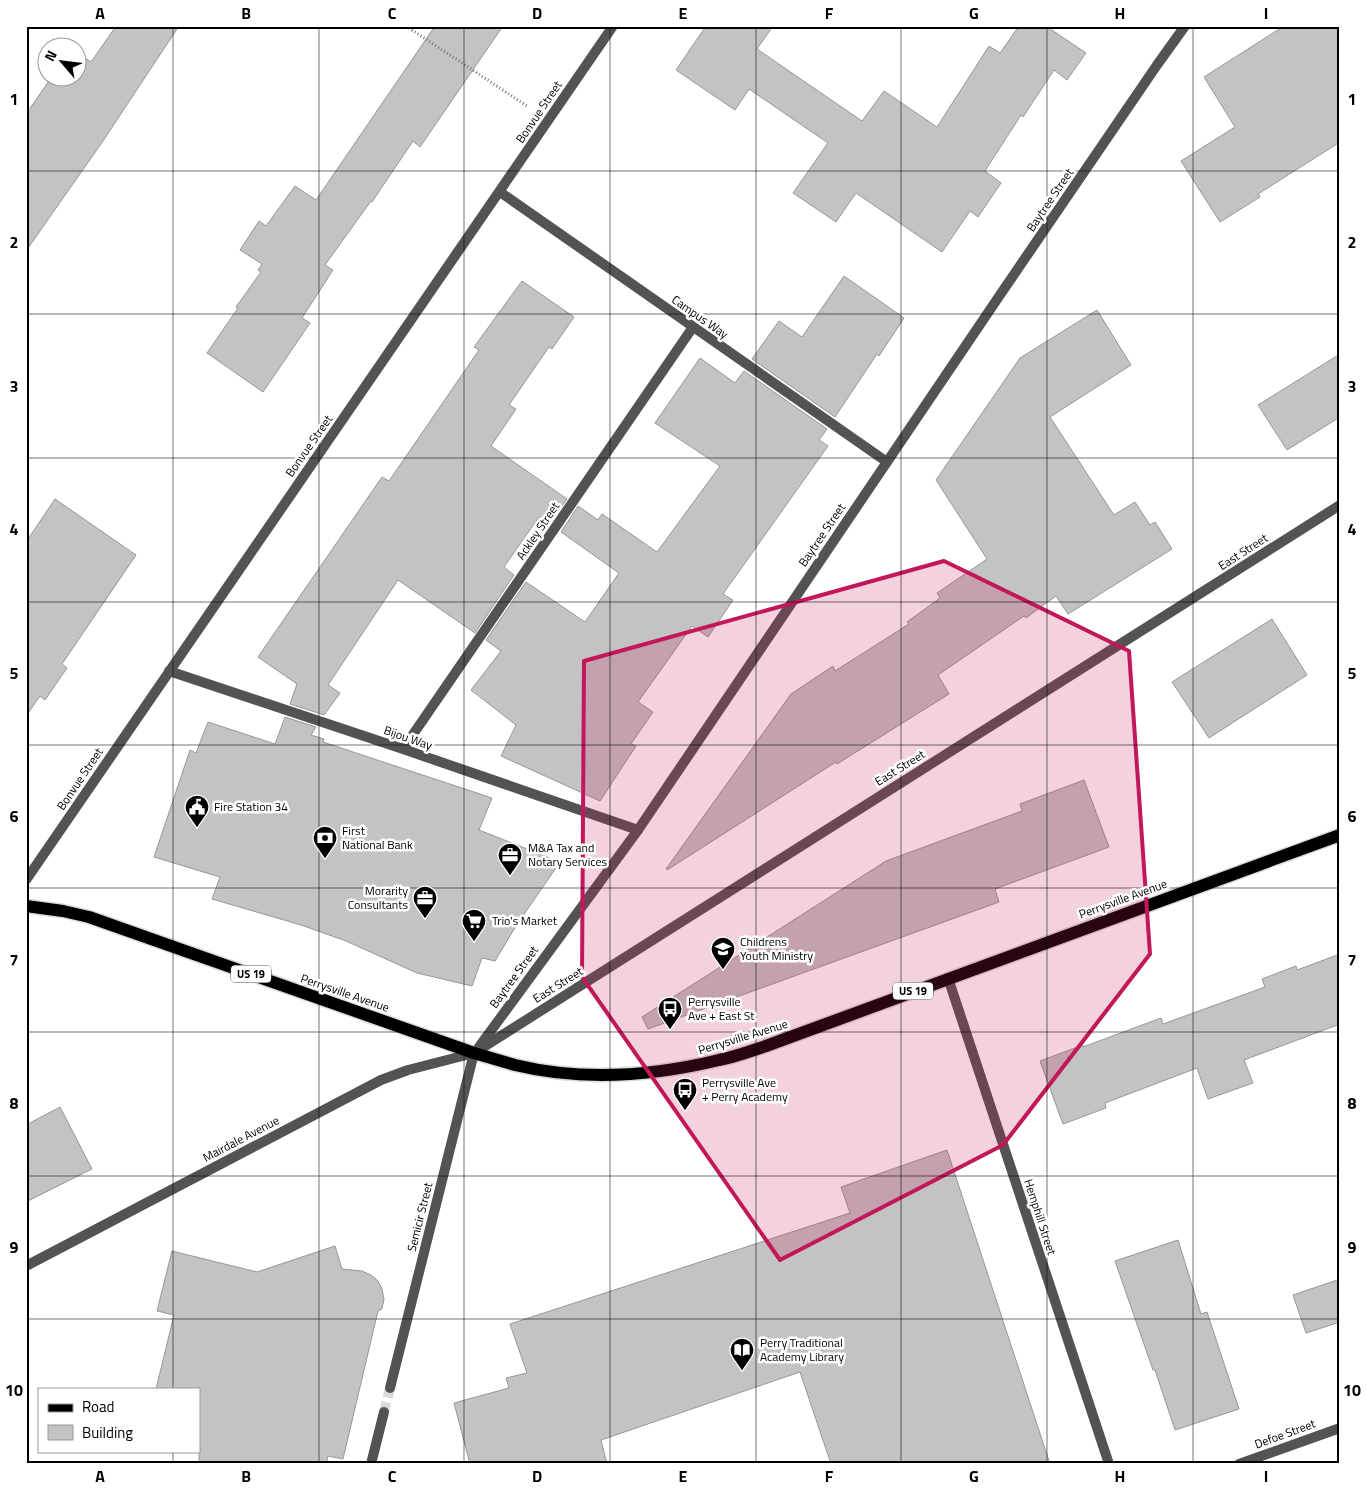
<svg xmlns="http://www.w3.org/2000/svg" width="1366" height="1490" font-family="'Titillium Web',sans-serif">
	<rect width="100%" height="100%" fill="#fff"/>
	<path fill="#c3c3c3" stroke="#979797" d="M116 26H179L103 141 26 251V114L51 78H78V53L91 62Z
		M435 26H503L420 147 413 141 372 202 371 201 325 265 333 270 302 318 310 323 263 392 207 353 238 308 236 307 261 272 258 270 262 264 240 250 259 221 266 226 295 186 316 200Z
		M706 26H773L757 49 862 121 884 91 937 127 989 46 1000 53 1019 26H1046L1086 53 1067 80 1054 70 1023 117 1021 115 985 171 1001 183 978 217 970 211 942 252 856 193 836 222 793 193 828 143 749 89 735 110 676 70Z
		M1284 26H1340V142L1258 194 1260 197 1220 222 1181 161 1235 127 1204 77Z
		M844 276 904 318 879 356 877 354 835 417 752 359 779 321 802 337Z
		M522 281 574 317 552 349 549 347 509 405 516 409 491 446 567 499 549 524 539 517 504 567 514 575 475 633 398 580 328 685 340 693 324 715 290 704 297 684 258 657 382 477 389 481 479 350 474 347Z
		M1097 310 1131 365 1050 417 1114 515 1135 502 1150 525 1155 522 1172 549 1068 614 1056 596 1026 618 1024 616 938 675 949 694 837 764 836 762 667 870 666 869 791 694 833 666 835 671 909 624 907 622 940 598 937 593 987 559 936 480 1020 358Z
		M1340 354V417L1287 450 1258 405Z
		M700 358 735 383 744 371 827 429 819 440 828 446 723 594 733 600 708 637 692 626 638 702 653 712 631 744 636 746 600 801 501 756 516 725 471 690 501 651 486 640 526 582 585 622 619 573 561 532 578 506 598 520 602 514 657 552 720 466 655 423Z
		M55 499 136 555 62 664 67 668 45 700 40 696 26 716V542Z
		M1272 619 1307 675 1209 738 1172 682Z
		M285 717 316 727 311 735 324 739 323 742 492 798 479 830 560 862 516 926 495 961 482 958 472 986 417 973 346 941 301 925 212 899 220 877 154 857 190 750 196 753 208 722 275 744Z
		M1084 780 1109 847 995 889 999 902 648 1029 642 1017 886 861 1022 811 1020 804Z
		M1340 954V1024L1244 1060 1253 1083 1208 1099 1197 1068 1105 1103 1106 1108 1063 1124 1040 1061 1083 1045V1047L1161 1018 1163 1024 1265 987 1262 979 1296 966 1297 970Z
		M60 1107 92 1169 26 1202V1125Z
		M947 1150 1050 1464H831L800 1372 601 1440 607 1464H470L454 1403 509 1388 506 1378 527 1373 510 1324 850 1213 841 1187Z
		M1178 1240 1201 1314 1207 1312 1239 1409 1175 1430 1155 1370H1153L1115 1261Z
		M335 1246 342 1269 362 1271 371 1275 378 1281 382 1289 384 1299 382 1309 378 1311 343 1459 328 1456 326 1464H199V1389H156L174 1315 157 1311 172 1251 257 1272Z
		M1340 1279V1322L1306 1333 1293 1295Z"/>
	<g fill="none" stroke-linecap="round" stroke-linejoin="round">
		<path stroke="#d9d9d9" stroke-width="10" stroke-dasharray="10 5" stroke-linecap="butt" d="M384 1412 390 1388"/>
		<defs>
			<path id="primary" d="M26 906 63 911 89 917 474 1053C488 1057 501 1061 515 1065 581 1081 653 1076 719 1060 735 1057 751 1051 766 1046L1340 835"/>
		</defs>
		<use href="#primary" stroke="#dbdbdb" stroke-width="15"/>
		<path stroke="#757575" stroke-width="3" stroke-dasharray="1 2.5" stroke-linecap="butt" d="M406 26 527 106"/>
		<path stroke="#535353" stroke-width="10" d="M500 192 887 462
			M169 671 403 749 638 830
			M403 749 693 327"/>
		<path stroke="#535353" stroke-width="10" d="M26 880 613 26
			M948 978 1109 1464
			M390 1388 474 1053
			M371 1464 384 1412
			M1239 1464 1340 1428"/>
		<path stroke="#535353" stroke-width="10" d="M479 1047 638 830 1002 292 1157 65 1185 26
			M26 1266 381 1080 408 1070 474 1053 1340 505"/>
		<use href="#primary" stroke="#000" stroke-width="12"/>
	</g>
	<path fill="#c2185b" fill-opacity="0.2" stroke="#c2185b" stroke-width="4" stroke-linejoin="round" d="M944 561 1129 651 1150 954 1003 1145 780 1260 582 977 584 661Z"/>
	<path fill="none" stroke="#000" stroke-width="1" stroke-opacity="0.55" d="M173 26V1389M319 26V1464M464 26V1464M610 26V1464M756 26V1464M901 26V1464M1047 26V1464M1193 26V1464M26 171H1340M26 314H1340M26 458H1340M26 602H1340M26 745H1340M26 888H1340M26 1032H1340M26 1176H1340M26 1319H1340M173 1451V1464"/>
	<defs>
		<symbol id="civic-pin" viewBox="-11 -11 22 30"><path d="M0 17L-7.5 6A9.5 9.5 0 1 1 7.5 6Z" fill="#000" stroke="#fff"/><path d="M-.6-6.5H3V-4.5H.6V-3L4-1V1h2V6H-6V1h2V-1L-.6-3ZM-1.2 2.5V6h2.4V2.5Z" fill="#fff"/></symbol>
		<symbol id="bank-pin" viewBox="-11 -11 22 30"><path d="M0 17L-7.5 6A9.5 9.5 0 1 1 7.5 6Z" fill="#000" stroke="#fff"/><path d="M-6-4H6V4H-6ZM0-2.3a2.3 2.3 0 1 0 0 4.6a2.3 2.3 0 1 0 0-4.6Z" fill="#fff"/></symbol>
		<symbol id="office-pin" viewBox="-11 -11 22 30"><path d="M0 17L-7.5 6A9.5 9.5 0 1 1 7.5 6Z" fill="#000" stroke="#fff"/><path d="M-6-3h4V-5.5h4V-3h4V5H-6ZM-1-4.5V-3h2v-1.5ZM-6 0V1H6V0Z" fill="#fff"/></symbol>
		<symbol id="supermarket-pin" viewBox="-11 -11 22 30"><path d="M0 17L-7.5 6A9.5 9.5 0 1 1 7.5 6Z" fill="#000" stroke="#fff"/><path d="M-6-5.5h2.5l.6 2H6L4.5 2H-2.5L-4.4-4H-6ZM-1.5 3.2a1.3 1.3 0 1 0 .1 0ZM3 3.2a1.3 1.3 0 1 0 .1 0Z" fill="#fff"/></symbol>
		<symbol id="school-pin" viewBox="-11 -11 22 30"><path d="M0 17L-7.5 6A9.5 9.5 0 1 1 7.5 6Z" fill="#000" stroke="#fff"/><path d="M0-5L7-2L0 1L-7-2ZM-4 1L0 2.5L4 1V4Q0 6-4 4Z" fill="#fff"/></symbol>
		<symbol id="bus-pin" viewBox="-11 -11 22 30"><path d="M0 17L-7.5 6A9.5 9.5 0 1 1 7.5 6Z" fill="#000" stroke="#fff"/><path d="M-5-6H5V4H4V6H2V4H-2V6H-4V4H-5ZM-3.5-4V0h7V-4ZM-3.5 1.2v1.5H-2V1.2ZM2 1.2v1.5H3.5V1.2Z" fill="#fff"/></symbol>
		<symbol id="library-pin" viewBox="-11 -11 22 30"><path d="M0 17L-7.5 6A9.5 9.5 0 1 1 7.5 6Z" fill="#000" stroke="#fff"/><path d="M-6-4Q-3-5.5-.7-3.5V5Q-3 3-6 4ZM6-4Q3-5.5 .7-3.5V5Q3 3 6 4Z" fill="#fff"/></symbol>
	</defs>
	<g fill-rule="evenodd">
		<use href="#civic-pin" x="183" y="793" width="28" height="38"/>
		<use href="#bank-pin" x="311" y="824" width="28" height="38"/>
		<use href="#office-pin" x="496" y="841" width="28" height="38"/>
		<use href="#office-pin" x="411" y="884" width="28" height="38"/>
		<use href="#supermarket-pin" x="460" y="907" width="28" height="38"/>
		<use href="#school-pin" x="709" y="935" width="28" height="38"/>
		<use href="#bus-pin" x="656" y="995" width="28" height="38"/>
		<use href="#bus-pin" x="671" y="1076" width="28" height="38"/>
		<use href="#library-pin" x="728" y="1336" width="28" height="38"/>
	</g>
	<g text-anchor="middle" stroke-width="5" stroke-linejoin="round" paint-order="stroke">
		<g fill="#fff" stroke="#4c4c4c" stroke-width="1">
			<rect x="231" y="965.5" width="40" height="17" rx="4"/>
			<rect x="893" y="982.5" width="40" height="17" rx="4"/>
		</g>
		<g font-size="11" font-weight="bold" fill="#000">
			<text x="251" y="978">US 19</text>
			<text x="913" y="995">US 19</text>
		</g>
		<g font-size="12" fill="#000" stroke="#fff">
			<text transform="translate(539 112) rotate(-56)" y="4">Bonvue Street</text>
			<text transform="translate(1050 200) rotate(-56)" y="4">Baytree Street</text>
			<text transform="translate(700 317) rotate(35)" y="4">Campus Way</text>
			<text transform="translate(309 446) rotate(-55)" y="4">Bonvue Street</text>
			<text transform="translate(538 531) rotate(-56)" y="4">Ackley Street</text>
			<text transform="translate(822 535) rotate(-56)" y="4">Baytree Street</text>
			<text transform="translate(1243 552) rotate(-33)" y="4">East Street</text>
			<text transform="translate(408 738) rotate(19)" y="4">Bijou Way</text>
			<text transform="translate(900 768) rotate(-32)" y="4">East Street</text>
			<text transform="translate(80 779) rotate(-56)" y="4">Bonvue Street</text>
			<text transform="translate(1123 899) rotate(-20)" y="4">Perrysville Avenue</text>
			<text transform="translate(514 977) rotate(-54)" y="4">Baytree Street</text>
			<text transform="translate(558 985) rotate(-32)" y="4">East Street</text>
			<text transform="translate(345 993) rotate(19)" y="4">Perrysville Avenue</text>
			<text transform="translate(743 1037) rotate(-17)" y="4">Perrysville Avenue</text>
			<text transform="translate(241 1139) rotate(-28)" y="4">Mairdale Avenue</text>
			<text transform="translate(420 1217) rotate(-76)" y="4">Semicir Street</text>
			<text transform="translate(1040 1217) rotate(72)" y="4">Hemphill Street</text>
			<text transform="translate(1285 1434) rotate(-20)" y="4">Defoe Street</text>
		</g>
		<g font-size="12" fill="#000" stroke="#fff" text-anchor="start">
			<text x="214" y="811">Fire Station 34</text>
			<text x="342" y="835">First<tspan x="342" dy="14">National Bank</tspan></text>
			<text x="528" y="852">M&amp;A Tax and<tspan x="528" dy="14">Notary Services</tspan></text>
			<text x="408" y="895" text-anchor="end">Morarity<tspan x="408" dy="14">Consultants</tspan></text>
			<text x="492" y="925">Trio's Market</text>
			<text x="740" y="946">Childrens<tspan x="740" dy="14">Youth Ministry</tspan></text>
			<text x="688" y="1006">Perrysville<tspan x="688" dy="14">Ave + East St</tspan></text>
			<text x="702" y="1087">Perrysville Ave<tspan x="702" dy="14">+ Perry Academy</tspan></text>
			<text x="760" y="1347">Perry Traditional<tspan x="760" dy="14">Academy Library</tspan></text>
		</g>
	</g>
	<rect width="1366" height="1490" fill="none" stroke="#ffffff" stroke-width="55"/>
	<rect x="38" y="1388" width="162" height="65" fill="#ffffff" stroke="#999999"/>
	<rect x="48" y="1404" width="25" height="8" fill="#000000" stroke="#999999"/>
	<text x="82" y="1412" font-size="15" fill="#000000">Road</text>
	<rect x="48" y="1425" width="25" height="15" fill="#c3c3c3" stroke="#999999"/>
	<text x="82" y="1438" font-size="15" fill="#000000">Building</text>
	<g transform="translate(62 62) rotate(298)"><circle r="24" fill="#ffffff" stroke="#999999"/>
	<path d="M0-4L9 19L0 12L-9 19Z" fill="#000000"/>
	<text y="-8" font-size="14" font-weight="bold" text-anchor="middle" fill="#000000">N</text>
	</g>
	<rect x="28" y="28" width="1310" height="1434" fill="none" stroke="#000" stroke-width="2"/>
	<g font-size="16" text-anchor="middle" font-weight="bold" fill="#000">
		<text x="100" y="19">A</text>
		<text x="246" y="19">B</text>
		<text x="392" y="19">C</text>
		<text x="537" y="19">D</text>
		<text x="683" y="19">E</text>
		<text x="829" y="19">F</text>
		<text x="974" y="19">G</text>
		<text x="1120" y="19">H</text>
		<text x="1266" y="19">I</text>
		<text x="14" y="105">1</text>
		<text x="1352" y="105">1</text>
		<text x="14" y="248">2</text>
		<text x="1352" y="248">2</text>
		<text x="14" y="392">3</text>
		<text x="1352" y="392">3</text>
		<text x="14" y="535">4</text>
		<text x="1352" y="535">4</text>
		<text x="14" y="679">5</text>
		<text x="1352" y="679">5</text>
		<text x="14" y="822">6</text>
		<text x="1352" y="822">6</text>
		<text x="14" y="966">7</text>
		<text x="1352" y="966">7</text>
		<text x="14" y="1109">8</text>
		<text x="1352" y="1109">8</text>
		<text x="14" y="1253">9</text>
		<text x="1352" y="1253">9</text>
		<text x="14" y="1396">10</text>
		<text x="1352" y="1396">10</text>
		<text x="100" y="1482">A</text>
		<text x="246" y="1482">B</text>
		<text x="392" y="1482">C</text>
		<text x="537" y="1482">D</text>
		<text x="683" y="1482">E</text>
		<text x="829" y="1482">F</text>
		<text x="974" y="1482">G</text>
		<text x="1120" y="1482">H</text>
		<text x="1266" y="1482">I</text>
	</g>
</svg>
